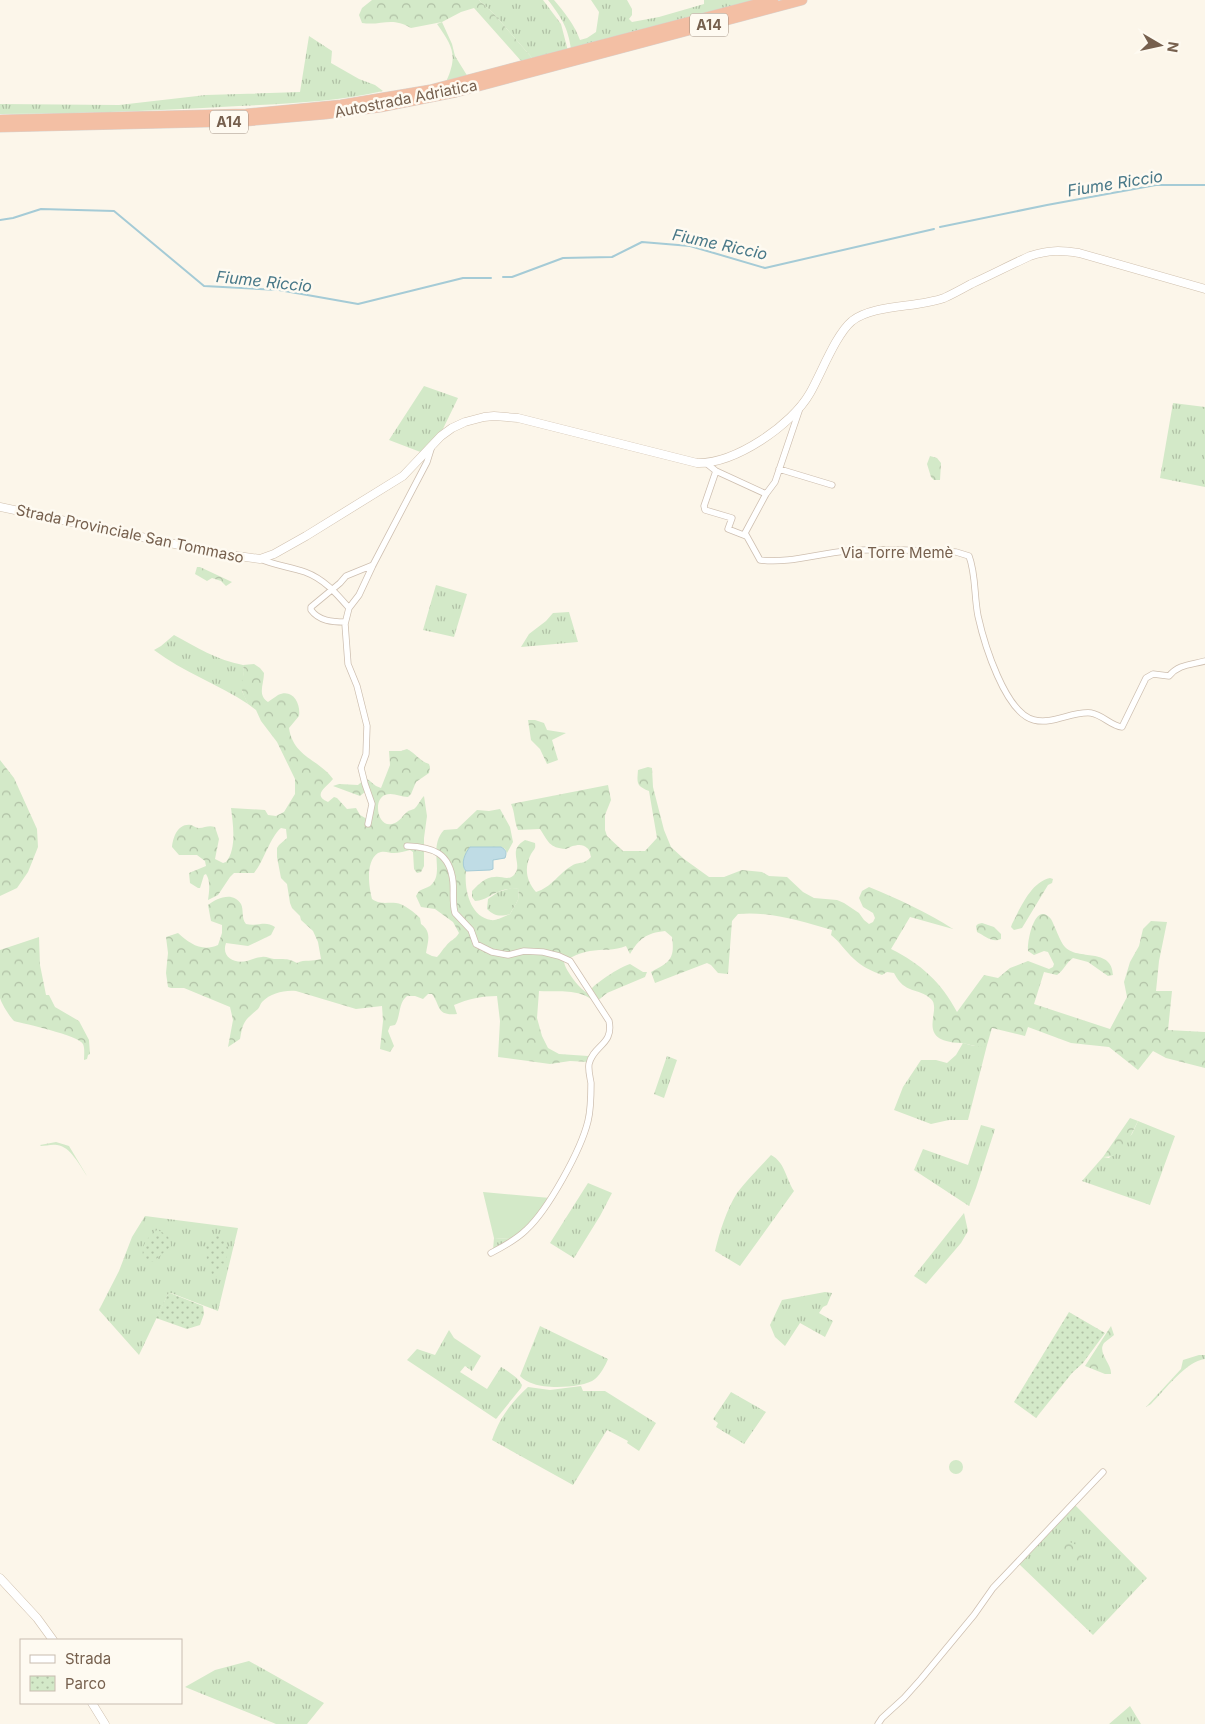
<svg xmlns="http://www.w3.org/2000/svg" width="1205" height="1724" font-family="Inter,sans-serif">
	<defs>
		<pattern id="grass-tufts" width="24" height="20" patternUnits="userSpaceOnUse" patternTransform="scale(1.25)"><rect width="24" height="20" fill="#d3e9c8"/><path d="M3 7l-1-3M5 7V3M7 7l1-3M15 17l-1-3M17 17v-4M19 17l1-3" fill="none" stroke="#b0c0a5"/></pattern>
		<pattern id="forest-crowns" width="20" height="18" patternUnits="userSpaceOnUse" patternTransform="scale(1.25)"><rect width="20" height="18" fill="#d3e9c8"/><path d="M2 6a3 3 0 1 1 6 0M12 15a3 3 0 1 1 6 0" fill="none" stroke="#b0c0a5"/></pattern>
		<pattern id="park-dots" width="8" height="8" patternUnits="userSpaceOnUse" patternTransform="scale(1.25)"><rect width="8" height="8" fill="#d3e9c8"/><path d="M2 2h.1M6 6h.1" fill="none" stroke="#b0c0a5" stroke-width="1.8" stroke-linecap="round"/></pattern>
	</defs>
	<rect width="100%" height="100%" fill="#fcf6ea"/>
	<path fill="url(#grass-tufts)" d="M479 0H543L561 24 568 51 533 59 494 14Z
		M548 0H554C565 13 574 24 580 40L587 38 596 32 599 12 591 0H627L632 9V15L629 19 632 22 659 17 704 4V0H758L571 49C568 27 561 17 548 0Z
		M442 22 452 44 455 56 468 77 446 82C458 55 453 47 437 24Z
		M309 36 332 51 331 63 359 79 375 85 383 91C331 103 275 104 221 107 147 111 74 114 0 114V104L119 105 206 95 300 92Z
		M424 386 458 398 440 435 423 453 389 440Z
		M1173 403 1205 407V487L1160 478Z
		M436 585 467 594 454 637 423 630Z
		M569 612 578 642 521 647 529 634 546 621 553 613Z
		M174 635C196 647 217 660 243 665L244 671 242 691 248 704C218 684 183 672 154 650L161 646Z
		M512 888 519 889 518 900 510 914C500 917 494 916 487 909L488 899 498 892Z
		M963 1043 974 1046 987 1045 968 1120H949L931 1124 894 1110 903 1087 921 1060H936L947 1063 956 1055Z
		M667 1056 677 1060 664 1098 654 1094Z
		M1138 1121 1175 1136 1150 1205 1082 1181 1103 1157 1109 1158 1132 1134Z
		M981 1125 995 1129 976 1188 969 1206 914 1170 923 1149 968 1165Z
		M771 1155C785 1162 786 1179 794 1191L740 1266 715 1251C720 1231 726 1211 737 1193 747 1180 760 1167 771 1155Z
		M588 1183 612 1193 600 1216 574 1258 550 1243Z
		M964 1213 968 1231 961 1243 926 1284 914 1276Z
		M145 1216 238 1228 218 1311 171 1293 168 1294 139 1355 99 1310 119 1271 132 1237Z
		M523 1232 493 1250 494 1238 511 1239Z
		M825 1292 832 1293 827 1305 823 1307 819 1313 833 1321 825 1337 800 1323 785 1346 775 1337 770 1325 782 1300Z
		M540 1326 608 1359C605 1366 601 1374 595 1379 584 1388 547 1389 534 1384 528 1382 524 1380 520 1376Z
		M449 1330 454 1338 481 1356 472 1371 465 1366 460 1372 487 1389 501 1367C509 1372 518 1377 522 1385L521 1388 496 1419 407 1360 417 1349 435 1355Z
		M1199 1355H1205V1359C1186 1361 1164 1391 1151 1404L1146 1407 1181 1369 1183 1360Z
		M581 1386 583 1391H605L656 1423 639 1451 627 1443 628 1441 607 1430 573 1485 492 1440C500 1417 510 1404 528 1387L550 1390Z
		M731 1392 766 1412 744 1444 716 1427 718 1423 713 1419Z
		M1074 1504 1147 1578 1093 1635 1019 1564Z
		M249 1661 324 1703 307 1724H276L185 1687 215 1670Z
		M1130 1706 1141 1724H1109Z"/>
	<path fill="url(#forest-crowns)" d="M372 0H479L494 14 533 59 522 62 474 8 461 12 442 22 411 28C391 16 382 26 362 23L359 15 362 8Z
		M930 456 937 458 941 463 940 480H934L931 477 927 464Z
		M197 567H200L232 582 226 586 221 581 212 578 207 581 195 574Z
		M254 664 260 668 264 673C264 684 257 695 268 702 271 700 275 697 278 695 293 688 301 704 299 716L289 728C293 757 320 760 333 779 328 786 311 795 328 802L334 797 337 798 347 809 356 808 360 815 367 819 370 807 366 791 360 796 333 786 339 784 358 785 366 778 376 786 381 788 390 765 389 751H401L407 749C417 754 418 760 429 764L430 767 429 773 416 782 411 794 408 797C400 797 393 792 385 795 372 800 378 831 395 823 400 821 403 815 407 812 409 810 412 810 414 809 418 806 420 800 424 796L427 816 424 838V866L421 872 417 873 414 869 413 852 410 850C405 851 399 853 394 853 389 853 384 850 378 853 365 862 369 887 372 899 381 905 386 902 396 903 403 903 415 913 420 918L421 924C432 932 428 941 426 953L432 956 437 957C441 953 442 950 446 946 450 940 455 940 459 933L453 922 435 909 421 907 416 896 419 891C422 889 427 888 430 886 446 874 427 848 444 830L457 829 477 810 489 811 500 809 510 827 513 842 507 853 505 849 501 847H470L464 868 466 871C464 889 470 917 491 920 496 921 505 916 510 914L518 900 519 889C512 888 505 889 498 892 489 895 487 900 475 901L472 897V891C478 885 485 877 495 877 502 876 508 881 514 875 524 864 506 851 525 840L535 843C536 849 534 849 531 854 524 868 526 880 536 892 551 888 560 872 573 865 582 861 583 865 591 857 590 854 590 850 587 848 582 842 571 846 566 849 549 848 548 841 540 829L518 830C514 821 515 812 511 804L608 785 611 800 605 815V830L607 836 623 851H645L657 838 649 791C636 786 637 783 638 770L648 767 652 768 653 787 664 830 671 847 684 859 709 877H724L742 870 762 872 769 876 787 877 803 892 814 898 837 900 844 903 859 913 864 920 869 924 873 922 875 918 873 913 863 907 859 898 862 891 869 887C898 899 927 912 953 929L910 917 891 949C921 964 941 982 957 1012L984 975 998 978 1010 968 1028 961 1049 969 1053 967 1054 964 1048 952 1044 951 1034 955 1028 951C1027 941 1035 900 1051 919 1055 926 1060 942 1065 947 1078 961 1112 947 1113 975L1108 976 1088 962 1073 958C1066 963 1064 970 1057 975L1044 972 1034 1004 1110 1029 1127 997 1124 982 1130 962 1139 946 1143 929 1151 921 1167 922 1159 961 1156 991H1172L1168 1030 1205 1032V1068L1166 1058 1153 1051 1138 1070 1109 1047 1071 1043 1028 1027 1025 1036 992 1028 987 1045 984 1047C976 1047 969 1044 961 1043 913 1041 943 1010 931 999 918 987 905 995 894 973L887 972 882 975C872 971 862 967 854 959 845 951 840 942 831 935L832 930C801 921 770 911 738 914L732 921 728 974 718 973 711 965 707 963 655 983 651 972C670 962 675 959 672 937L665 931C646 933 639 939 630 954L626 946C615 951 602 949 590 951 580 953 572 956 564 962 565 970 581 991 588 993 593 984 620 967 630 964L643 972H647L645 977 607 993 595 1003C583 988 557 992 539 991L537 1018 542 1036 548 1048 559 1054 588 1056 600 1044 589 1062 570 1061 550 1064 498 1057 500 1021 497 996C482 996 468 999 454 1005L457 1014C436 1016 441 1006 432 994H428L423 999 415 996H407C398 1003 401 1016 395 1025L390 1026 388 1031 394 1046 390 1052 380 1049 383 1021 382 1006 356 1009 296 991C284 990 271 993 262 1002 260 1004 260 1007 258 1009 245 1020 243 1021 240 1039L228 1047 233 1020 230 1007 184 988H171L168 987 166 973 168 953 166 937 178 933C190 944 202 952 218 945L222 933V925L211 921 208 905C217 898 233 891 241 904 244 910 241 918 246 924 257 927 265 920 275 927L271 935 248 946 226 943C221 957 234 964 247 961 252 960 257 957 262 957 266 956 270 959 274 959 283 959 289 958 297 963 305 959 312 962 321 959L318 942 313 931 301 920 300 916 292 908 290 903 287 884 281 878 277 857V848L279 845 287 838 286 829 281 828C270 837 264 861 254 873H234L230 877 218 895 208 900C209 892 211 882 206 874L204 875 200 888H198L190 883 189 873 206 866 205 861 197 855H179L172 847C173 837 178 823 191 825 194 826 196 828 199 828 205 828 208 825 215 827L219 839 215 859 223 863 226 862C237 849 233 824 231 808L265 810 268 815 276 816 284 812 295 794V779L277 742 261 721 256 710 248 704 244 696 241 687 244 671 243 665Z
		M528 720H535L544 723 547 730 566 733 552 740 558 760 547 764 540 749 531 740Z
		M0 760 14 778 37 829 38 847 28 872 17 888 0 896Z
		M1050 878 1053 879 1052 883 1048 885 1022 928 1014 930 1011 927 1012 924C1021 907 1031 882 1050 878Z
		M982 923 994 927 1001 934V939C992 943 985 936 977 932L976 926 978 924Z
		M39 937 40 965 46 995H49L55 1007 79 1021 89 1040 90 1054 88 1055 87 1059 84 1060C84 1056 85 1048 83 1044 78 1035 25 1024 14 1021 10 1017 1 1003 0 998 0 987 0 962 0 950Z
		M1130 1118 1138 1121 1127 1143 1114 1156 1103 1157Z
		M56 1142 69 1146 87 1176C80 1166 70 1146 57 1145 51 1144 46 1146 41 1146L40 1145Z
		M1111 1326 1114 1335C1111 1338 1107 1340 1104 1343 1097 1353 1112 1364 1111 1374H1105L1085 1366Z
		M1067 1542C1078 1542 1081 1551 1083 1562L1081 1564C1072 1560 1061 1556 1064 1544Z"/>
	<path fill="url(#park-dots)" d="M157 1230C165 1233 171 1237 171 1246L154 1261 150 1262 143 1256C141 1245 148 1237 157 1230Z
		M218 1234 225 1239 229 1250 224 1264 220 1263 217 1276 216 1277 212 1276 211 1269 207 1263 206 1245 211 1235Z
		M170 1293 203 1306 204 1314 200 1325 187 1329 156 1318 168 1294Z
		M1069 1312 1105 1333 1083 1363 1072 1373 1036 1418 1014 1402Z"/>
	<path fill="#d3e9c8" d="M483 1192 550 1198 524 1229 511 1239 494 1238Z
		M949 1467a7 7 0 1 1 14 0a7 7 0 1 1-14 0Z"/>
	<path fill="#bfdce5" stroke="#a5cbd6" d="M470 847H501C506 850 507 852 505 858L493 860V869L490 870 466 871C460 864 465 853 470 847Z"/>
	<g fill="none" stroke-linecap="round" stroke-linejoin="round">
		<path stroke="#a5cbd6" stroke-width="2" d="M0 220 13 218 41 209 114 211 204 286 279 290 358 304 463 278H491
			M940 227 1047 205 1156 185H1205
			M503 277H512L563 258 612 257 642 242 690 246 765 268 934 229"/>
		<defs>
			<path id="street" d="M799 411 775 482 766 494 745 533 760 560C789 564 819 553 848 551 884 548 921 551 956 552L969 556C976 574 974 596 978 616 984 643 1005 713 1034 720 1053 725 1072 711 1091 713 1103 715 1111 726 1122 727L1146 678 1153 674 1169 676C1179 664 1191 665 1205 661
				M706 463 716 471 766 494
				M779 469 832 485
				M716 471 704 506 705 510 732 518 728 529 746 536
				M260 559C274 565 290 567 305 572 324 579 336 593 349 608
				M345 622C332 622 319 621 311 610V607L340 583 346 576 373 565
				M368 824 372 804 365 784 361 768 366 754 367 726 357 686 348 664 345 624 349 608 359 595 373 565 427 462 432 446
				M407 846C433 847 450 853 453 882 454 892 452 903 455 913L471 930 476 944 492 952 508 955 524 951 543 952 559 956 570 961 609 1021C614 1045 593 1045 589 1064 588 1070 590 1077 591 1083 591 1096 591 1109 588 1121 581 1150 548 1210 526 1230 516 1240 504 1246 491 1253
				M878 1724 882 1718 904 1698 921 1679 974 1615 993 1588 1103 1472"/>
			<path id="secondary" d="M0 507 217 553 260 559 274 554 306 536 403 476 441 436 452 428 465 422 484 417 494 416 518 418 697 463C735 464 792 425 810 393 821 374 836 334 852 321 874 304 917 308 944 298 953 294 962 289 971 284 991 275 1010 265 1030 256 1049 250 1060 250 1079 253L1205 289
				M0 1578 37 1618 53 1640
				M92 1703 105 1724"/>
			<path id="highway" d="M0 120 246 114 341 105 430 90 773 0
				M0 127 246 121 325 114 380 107 456 92 802 0"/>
		</defs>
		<use href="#street" stroke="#cebfb0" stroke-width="7"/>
		<use href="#secondary" stroke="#d0c0ae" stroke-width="9"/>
		<use href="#highway" stroke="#d9d2cd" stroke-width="11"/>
		<use href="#street" stroke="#fff" stroke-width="5.5"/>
		<use href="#secondary" stroke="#fff" stroke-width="8"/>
		<use href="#highway" stroke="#f3bfa4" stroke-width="10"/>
	</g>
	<g text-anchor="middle" stroke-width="5" stroke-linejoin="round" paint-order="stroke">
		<g fill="#fefaf1" stroke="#9f8e7f" stroke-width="1">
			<rect x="690" y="13.5" width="38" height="23" rx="4"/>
			<rect x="210" y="110.5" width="38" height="23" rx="4"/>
		</g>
		<g font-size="14" font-weight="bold" fill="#76604e">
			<text x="709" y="30">A14</text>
			<text x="229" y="127">A14</text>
		</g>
		<g font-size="15" fill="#76604e" stroke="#fefaf1">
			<text transform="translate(406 99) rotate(-11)" y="5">Autostrada Adriatica</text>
			<text transform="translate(130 534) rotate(12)" y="5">Strada Provinciale San Tommaso</text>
			<text x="897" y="558">Via Torre Memè</text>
		</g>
		<g font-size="16" font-style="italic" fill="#487888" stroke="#fefaf1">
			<text transform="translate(1115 183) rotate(-9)" y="6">Fiume Riccio</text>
			<text transform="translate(720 244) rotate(12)" y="6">Fiume Riccio</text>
			<text transform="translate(264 281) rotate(6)" y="6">Fiume Riccio</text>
		</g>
	</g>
	<rect x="20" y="1639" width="162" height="65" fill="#fefaf1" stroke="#c8bcb0"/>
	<rect x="30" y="1655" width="25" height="8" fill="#ffffff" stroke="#c8bcb0"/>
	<text x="65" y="1664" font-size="15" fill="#76604e">Strada</text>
	<rect x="30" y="1676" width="25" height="15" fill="url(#park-dots)" stroke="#c8bcb0"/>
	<text x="65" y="1689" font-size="15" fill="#76604e">Parco</text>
	<g transform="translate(1160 45) rotate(99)" stroke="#fefaf1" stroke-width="4" paint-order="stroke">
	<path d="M0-4L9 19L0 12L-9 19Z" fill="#76604e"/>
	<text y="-8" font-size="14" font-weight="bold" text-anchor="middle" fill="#76604e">N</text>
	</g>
</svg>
